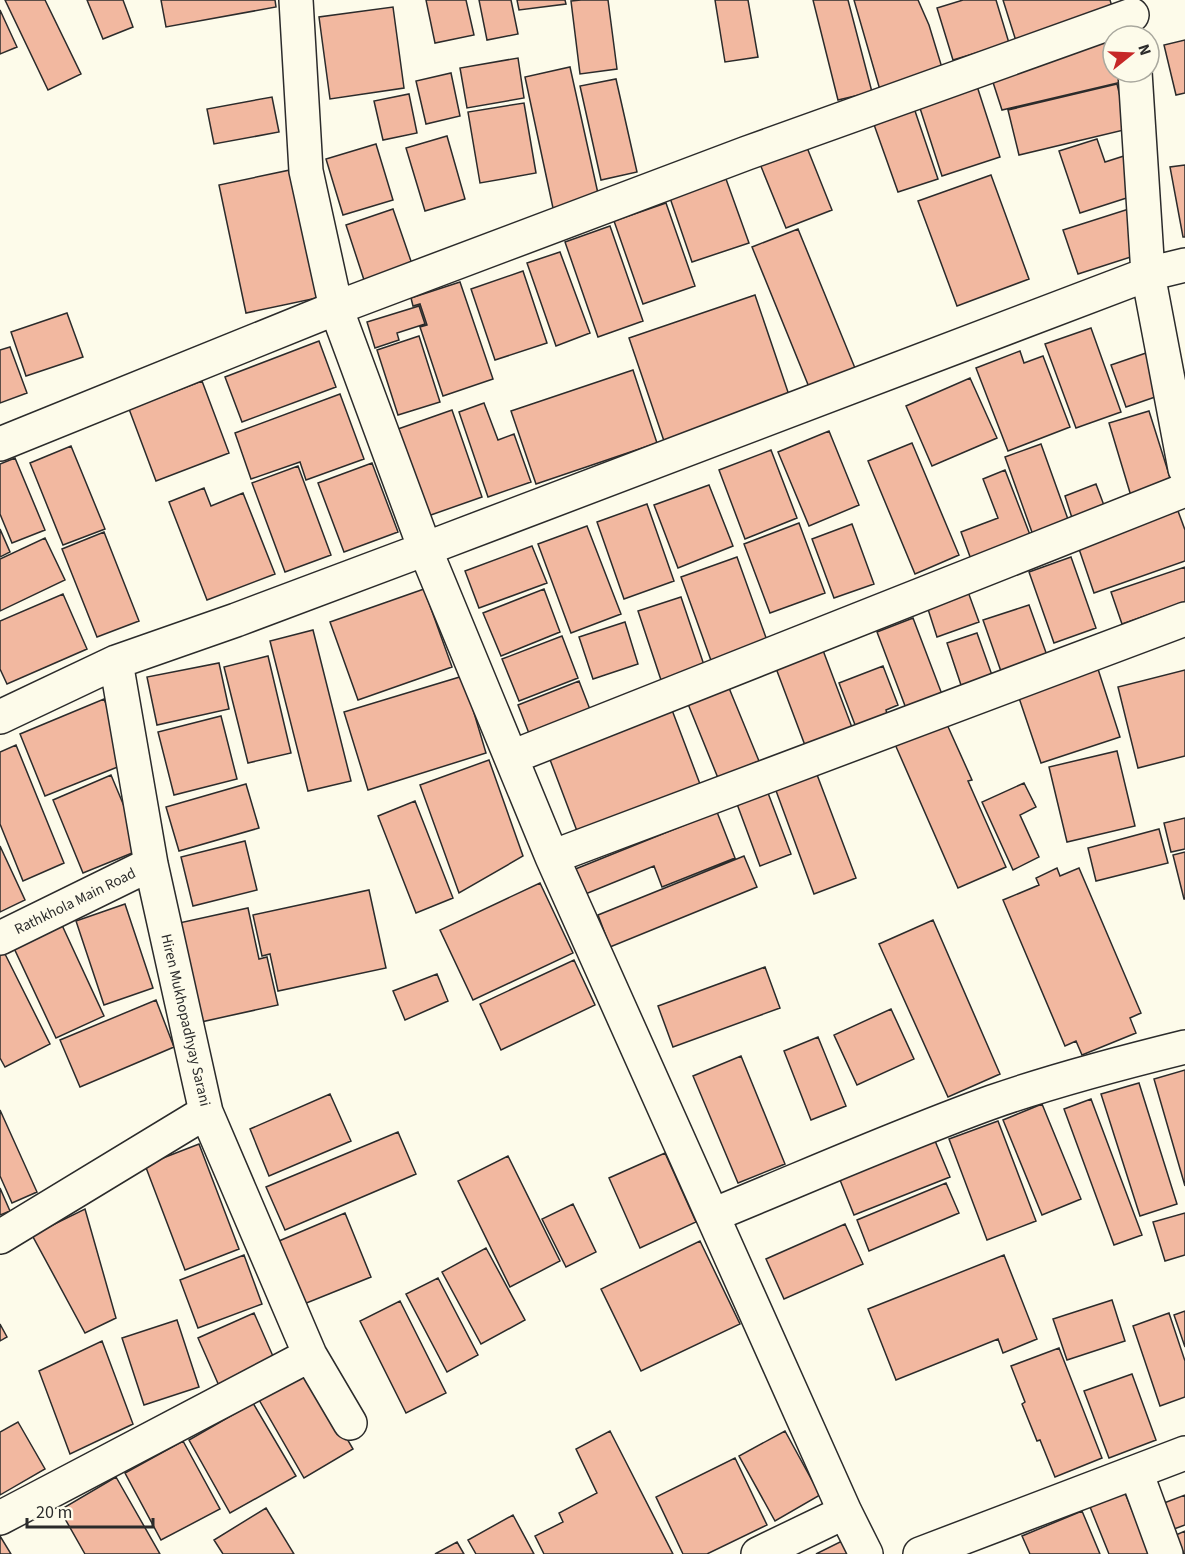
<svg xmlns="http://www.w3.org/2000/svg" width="1185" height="1554" font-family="'Source Sans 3',sans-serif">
	<rect width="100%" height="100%" fill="#fdfbea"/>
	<path fill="#f2b8a0" stroke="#2b2b2b" stroke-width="1.5" d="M5 0H45L81 74 48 90Z
		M87 0H123L133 27 103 39Z
		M161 0H275L276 7 166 27Z
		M426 0H466L474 35 435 43Z
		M479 0H511L518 34 487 40Z
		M517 0H565L566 4 519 10Z
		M581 0H608L617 69 580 74 571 1Z
		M715 0H748L758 57 725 62Z
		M813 0H848L872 92 838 100Z
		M854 0H918L929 25 943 71 880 90Z
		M963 0H996L1009 43 953 60 937 8Z
		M1003 0H1110L1113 10 1016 41Z
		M393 7 404 88 330 99 319 17Z
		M0 10 17 47 0 54Z
		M1113 36V72H1124L1126 81 1002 110 989 70Z
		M1185 40V93L1176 95 1164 45Z
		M518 58 524 98 467 108 460 68Z
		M570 67 599 198 553 208 525 77Z
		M451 73 460 116 426 124 416 81Z
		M616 79 637 172 601 180 580 86Z
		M976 83 1000 157 942 176 918 102Z
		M1117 84 1128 129 1019 155 1008 110Z
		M409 94 417 133 383 140 374 101Z
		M272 97 279 132 214 144 207 109Z
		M524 103 536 173 480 183 468 112Z
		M913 105 938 179 898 192 872 119Z
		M447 136 465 199 425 211 406 148Z
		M1097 139 1105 162 1127 155 1139 194 1080 213 1059 151Z
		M376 144 393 200 343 215 326 159Z
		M806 145 832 210 786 228 760 164Z
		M1185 165V237H1183L1170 167Z
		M290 170 317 298 246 313 219 185Z
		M991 175 1029 279 957 306 918 201Z
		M726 179 749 243 692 262 670 198Z
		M666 203 695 286 643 304 614 221Z
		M1135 207 1140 254 1078 274 1063 230Z
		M393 209 413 267 365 283 346 225Z
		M610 226 643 321 598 337 565 242Z
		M798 229 855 368 809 387 752 247Z
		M560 252 590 333 556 346 527 263Z
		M523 271 547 343 495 360 471 289Z
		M460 282 493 379 443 396 420 327 427 325 420 304 413 306 411 298Z
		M755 295 790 398 664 441 629 338Z
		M419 306 425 324 397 333 399 340 375 348 367 322Z
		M67 313 83 357 26 376 11 332Z
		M1091 328 1121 412 1076 428 1045 344Z
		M419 336 440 402 398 415 377 350Z
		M319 341 336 387 242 422 225 377Z
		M10 347 27 393 0 403V350Z
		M1020 351 1024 363 1043 356 1070 427 1008 451 976 368Z
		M1146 353 1161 395 1126 407 1111 365Z
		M633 370 657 443 536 484 511 411Z
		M970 378 997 438 932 466 906 406Z
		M202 381 229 453 156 481 129 409Z
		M340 394 364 459 306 480 300 462 251 479 235 433Z
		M484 403 498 440 514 434 531 482 488 497 459 412Z
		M452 410 482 497 428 516 398 429Z
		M1149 411 1172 484 1131 496 1109 423Z
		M829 431 859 505 809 526 778 452Z
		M912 443 959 555 915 574 868 461Z
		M1041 444 1069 522 1033 535 1005 457Z
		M71 446 105 529 63 545 30 463Z
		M771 450 797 518 745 539 719 470Z
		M15 458 45 530 12 543 0 514V464Z
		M372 463 398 532 344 552 318 483Z
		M298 466 331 555 285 572 252 483Z
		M1005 470 1032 540 972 562 961 532 998 518 983 479Z
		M1096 484 1105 508 1073 521 1065 496Z
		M709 485 733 546 678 568 654 505Z
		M204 488 211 506 243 493 275 574 207 600 169 502Z
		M647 504 674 581 624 599 597 522Z
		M1178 511 1185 530V561L1094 593 1078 546Z
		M799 523 825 593 770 613 744 544Z
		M852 524 874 584 834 598 812 539Z
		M587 526 621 614 571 633 538 544Z
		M0 529 10 552 0 557Z
		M104 532 139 621 97 637 62 549Z
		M45 538 65 580 0 611V559Z
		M532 546 547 583 479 608 465 571Z
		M737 557 769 646 713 666 681 577Z
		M1071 557 1096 628 1054 643 1029 572Z
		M1185 567V602L1122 624 1111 592Z
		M424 589 452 667 358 700 330 622Z
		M544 589 560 632 501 656 483 613Z
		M967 589 979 622 937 637 926 603Z
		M63 594 87 649 7 684 0 669V621Z
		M681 597 704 665 661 680 638 611Z
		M1029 605 1049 661 1003 677 983 620Z
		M913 618 943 697 907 711 877 632Z
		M625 622 638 664 593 679 579 637Z
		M313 630 351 781 308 791 270 641Z
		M977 633 993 678 962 688 947 643Z
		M562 636 578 678 519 701 502 659Z
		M821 645 853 730 806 748 774 663Z
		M268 656 291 753 248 763 224 667Z
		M219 663 229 709 157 725 147 677Z
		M883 666 898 705 886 710 888 718 857 730 839 683Z
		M1097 666 1120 737 1041 763 1017 692Z
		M1185 670V756L1138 768 1118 687Z
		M463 676 486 753 368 790 344 712Z
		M579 681 591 712 530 736 518 705Z
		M729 688 759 761 718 778 688 704Z
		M104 699 130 762 45 796 20 734Z
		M672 710 703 792 580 839 549 757Z
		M221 716 237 779 174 795 158 732Z
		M945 720 972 780 968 781 1006 867 958 888 894 742Z
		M16 745 64 863 23 881 0 824V752Z
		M1117 751 1135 826 1067 842 1049 767Z
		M489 760 523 856 459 893 420 785Z
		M816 772 856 878 814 894 775 788Z
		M111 775 142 849 83 873 53 800Z
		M1024 783 1036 807 1020 815 1039 857 1013 870 982 802Z
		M246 784 259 828 179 851 166 807Z
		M768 793 791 854 760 866 737 804Z
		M415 801 453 898 416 913 378 816Z
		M717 812 735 858 662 887 654 866 583 895 573 870Z
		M1185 818V849L1171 852 1164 823Z
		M1159 829 1168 863 1096 881 1088 848Z
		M245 841 257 890 193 906 181 857Z
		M0 846 25 900 0 912Z
		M1185 852V899H1184L1173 855Z
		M744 856 757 887 610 947 598 915Z
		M1057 868 1060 876 1079 868 1141 1013 1130 1018 1136 1033 1082 1055 1076 1041 1065 1046 1003 900 1039 885 1036 878Z
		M540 883 573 953 473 1000 440 930Z
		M369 890 386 968 278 991 270 954 262 956 253 915Z
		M125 904 153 988 104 1005 76 921Z
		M248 908 259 959 267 957 278 1005 201 1022 179 923Z
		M933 920 1000 1074 948 1097 879 944Z
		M61 923 104 1016 56 1038 13 946Z
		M4 952 50 1044 5 1067 0 1058V954Z
		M574 960 595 1005 501 1050 480 1004Z
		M765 967 780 1008 673 1047 658 1006Z
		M437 974 448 1001 405 1020 393 991Z
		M156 1000 174 1047 80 1087 60 1040Z
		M891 1009 914 1059 857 1085 834 1035Z
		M818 1037 846 1106 811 1120 784 1051Z
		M741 1056 785 1164 738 1183 693 1076Z
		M1185 1070V1186L1154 1079Z
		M1139 1083 1177 1204 1140 1216 1101 1094Z
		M330 1094 351 1141 269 1176 250 1129Z
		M1091 1099 1142 1235 1114 1245 1064 1109Z
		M1042 1104 1081 1199 1042 1215 1003 1120Z
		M0 1110 37 1192 12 1203 0 1176Z
		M998 1121 1036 1221 987 1240 949 1139Z
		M398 1132 416 1174 285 1230 266 1187Z
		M933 1136 950 1177 854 1215 838 1175Z
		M199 1144 239 1249 185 1270 145 1165Z
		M665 1153 696 1222 640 1248 609 1178Z
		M508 1156 560 1261 510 1287 458 1181Z
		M946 1183 959 1213 869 1251 857 1220Z
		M0 1188 10 1211 0 1215Z
		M573 1204 596 1252 566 1267 542 1219Z
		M85 1209 116 1318 85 1333 32 1235Z
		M345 1213 371 1277 304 1304 279 1241Z
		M1185 1213V1255L1165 1261 1153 1222Z
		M845 1224 863 1264 784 1299 766 1259Z
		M700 1241 740 1324 641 1371 601 1289Z
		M486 1248 525 1320 481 1344 442 1272Z
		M244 1255 262 1304 198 1328 180 1280Z
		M1004 1255 1037 1339 1003 1353 998 1339 896 1380 868 1309Z
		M438 1278 478 1355 447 1372 406 1294Z
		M1112 1300 1125 1341 1067 1360 1053 1319Z
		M400 1301 446 1393 406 1413 360 1321Z
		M1185 1311V1347L1174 1315Z
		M254 1313 276 1363 220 1388 198 1338Z
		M1169 1313 1185 1361V1397L1160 1406 1133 1326Z
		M177 1320 199 1387 144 1405 122 1338Z
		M0 1324 7 1337 0 1341Z
		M102 1341 133 1424 70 1454 39 1371Z
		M1059 1348 1102 1458 1055 1477 1040 1440 1037 1441 1022 1404 1025 1402 1011 1366Z
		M307 1370 353 1449 304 1478 258 1398Z
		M1132 1374 1156 1440 1109 1458 1084 1391Z
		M253 1403 296 1476 230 1513 189 1440Z
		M18 1422 45 1469 0 1495V1432Z
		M610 1431 673 1554H544L535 1536 563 1522 559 1513 597 1493 576 1449Z
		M785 1431 820 1495 775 1521 739 1456Z
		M183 1441 220 1509 161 1540 125 1473Z
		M735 1458 767 1525 707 1554H683L656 1497Z
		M116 1477 160 1554H85L60 1510Z
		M1125 1493 1150 1554H1109L1090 1507Z
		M1185 1495V1525L1174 1529 1164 1503Z
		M266 1508 294 1554H223L214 1540Z
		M1082 1511 1100 1554H1030L1022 1536Z
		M513 1515 534 1554H476L468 1540Z
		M1185 1531V1554H1184L1176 1535Z
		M0 1536 11 1554H0Z
		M842 1541 848 1554H816Z
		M457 1542 464 1554H435Z"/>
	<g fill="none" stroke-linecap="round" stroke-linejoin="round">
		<defs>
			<path id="street" d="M296 0 306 171 336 308 425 549 552 857 845 1512 866 1554
				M1135 72 1148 274 1185 469
				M0 444 336 308 747 153 1132 15
				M116 662 151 864 206 1112 310 1355 350 1423
				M0 717 116 662 236 620 425 549 1148 274 1185 265
				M512 757 1185 490
				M552 857 1185 619
				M0 938 151 864
				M713 1215C806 1177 898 1136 992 1102 1055 1080 1120 1063 1185 1047
				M0 1237 206 1112
				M1136 1472 1166 1554
				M0 1518 310 1355
				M758 1554 845 1512
				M920 1554 1185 1453"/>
		</defs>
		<use href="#street" stroke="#2b2b2b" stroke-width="36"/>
		<use href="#street" stroke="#fdfbea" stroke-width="33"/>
	</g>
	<g text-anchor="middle" stroke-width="4.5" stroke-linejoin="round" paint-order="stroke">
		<g font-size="15" fill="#2b2b2b" stroke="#fdfbea">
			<text transform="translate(75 901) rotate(-26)" y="5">Rathkhola Main Road</text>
			<text transform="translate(186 1020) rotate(77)" y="5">Hiren Mukhopadhyay Sarani</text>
		</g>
	</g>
	<g transform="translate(1131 54) rotate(72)"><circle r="28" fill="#fdfbea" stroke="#a9a89e" stroke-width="1.5"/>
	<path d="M0-4.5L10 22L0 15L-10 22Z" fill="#c62828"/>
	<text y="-9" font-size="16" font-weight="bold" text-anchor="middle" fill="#2b2b2b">N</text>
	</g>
	<path d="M27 1518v9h126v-9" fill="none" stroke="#2b2b2b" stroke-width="3"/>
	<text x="36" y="1518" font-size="18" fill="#2b2b2b" stroke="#fdfbea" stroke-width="4.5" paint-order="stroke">20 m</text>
</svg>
